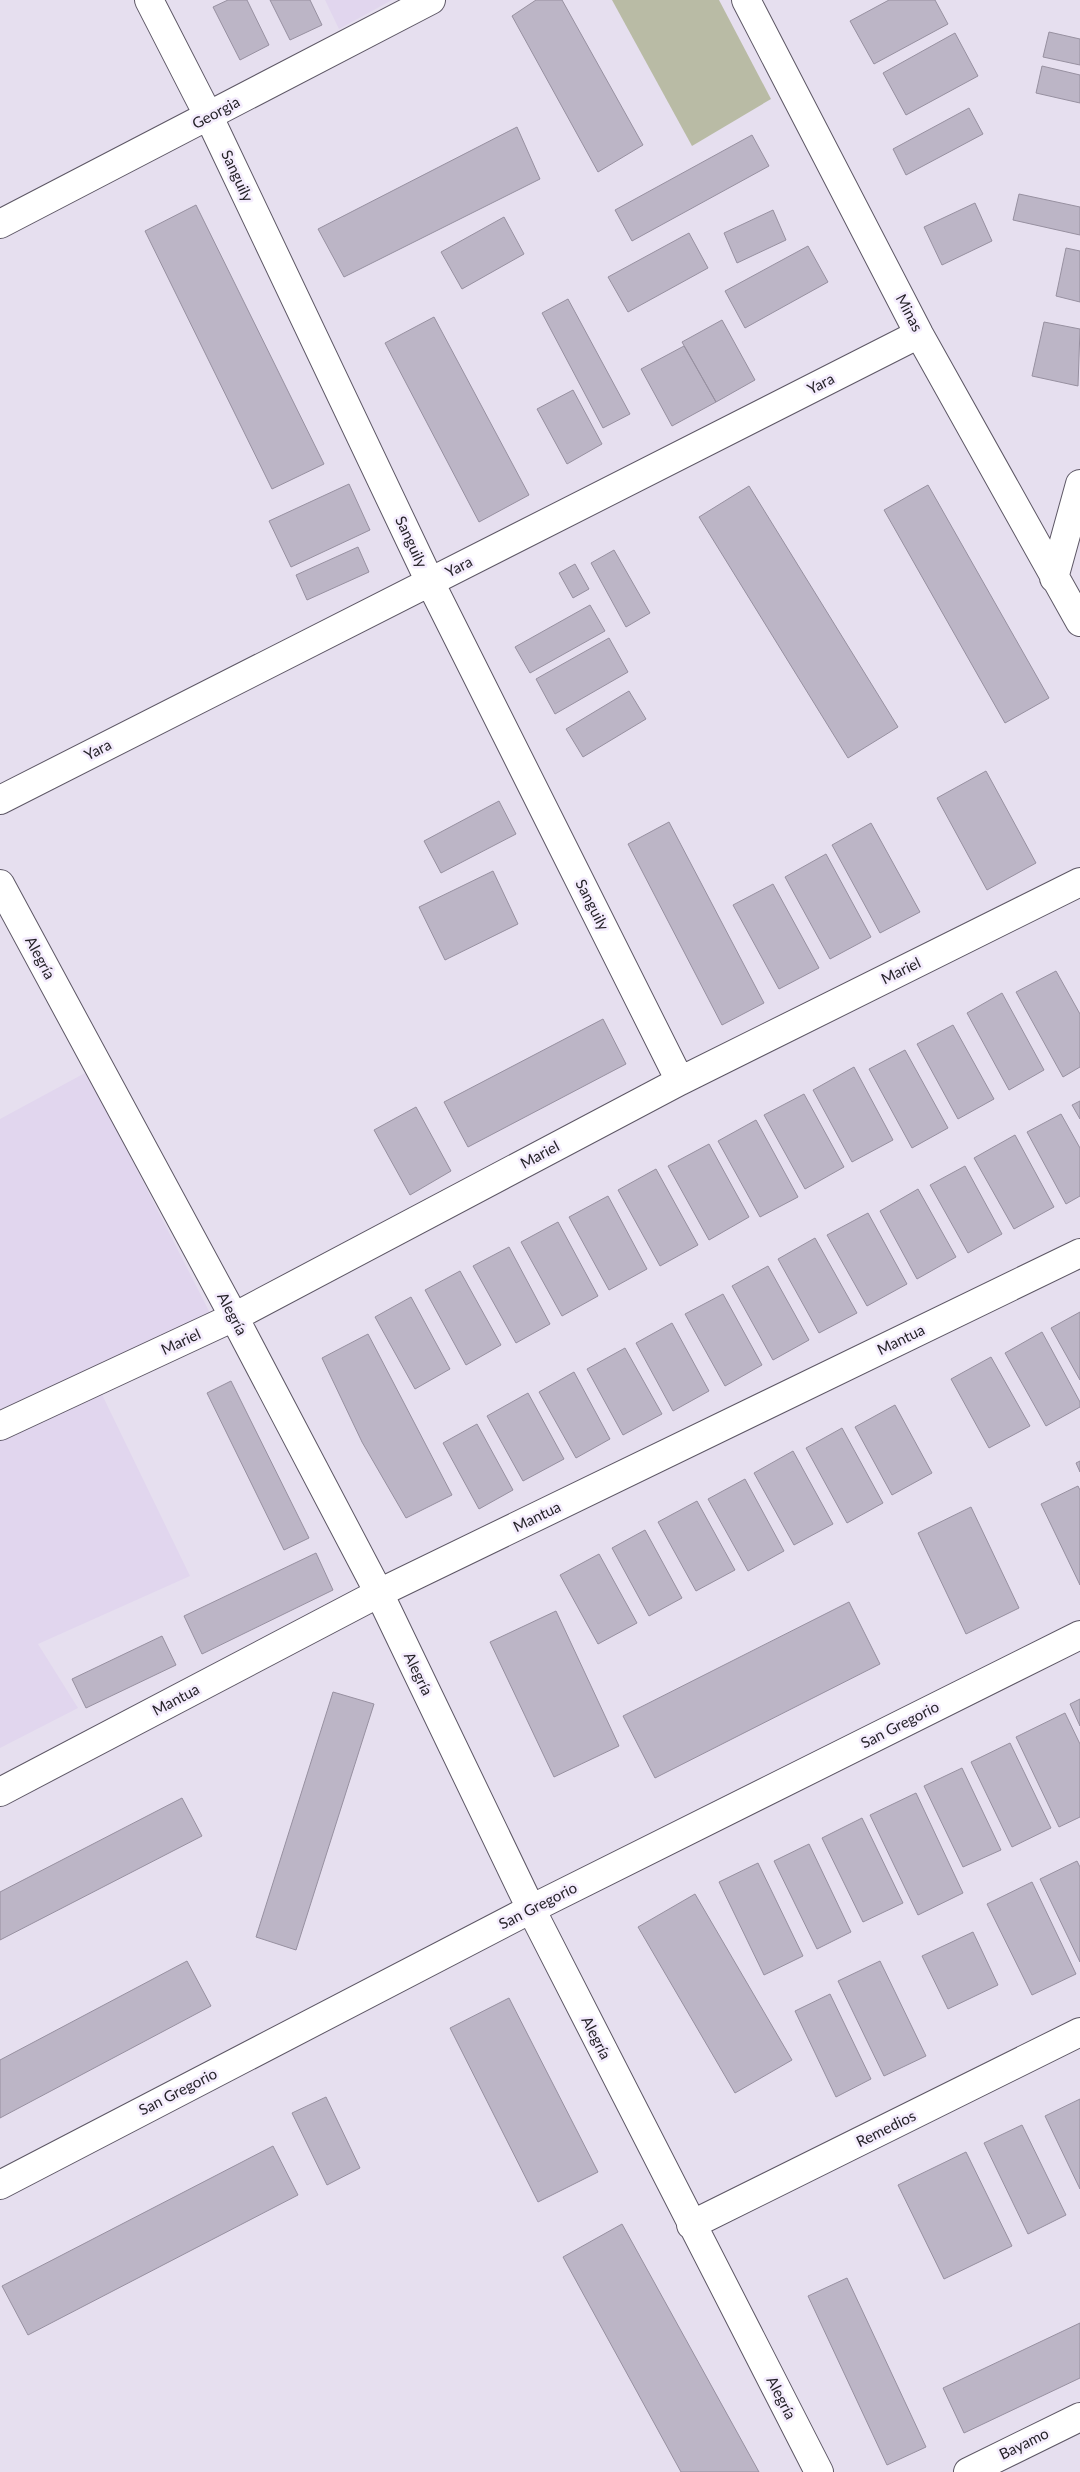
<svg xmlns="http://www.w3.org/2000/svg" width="1080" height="2472" font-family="Lato,sans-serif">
	<rect width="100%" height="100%" fill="#e6dfef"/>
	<path fill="#e1d6ee" d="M325 0H392L339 29Z
		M85 1073 103 1103 210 1313 93 1376 190 1576 38 1644 78 1708 0 1748V1119Z"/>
	<path fill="#b9bba5" d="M612 0H719L771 99 692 146Z"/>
	<path fill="#bcb5c6" stroke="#9790a0" d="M228 0H247L269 45 240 60 213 7Z
		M270 0H310L322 25 290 40Z
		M536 0H562L643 145 598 172 512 16Z
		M889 0H935L948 24 874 64 850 21Z
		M1049 32 1080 39V65L1043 57Z
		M955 33 978 76 906 115 883 73Z
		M1042 66 1080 75V103L1036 93Z
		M969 108 983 134 906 175 893 149Z
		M517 127 540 179 344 277 318 229Z
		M752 135 769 166 632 241 615 210Z
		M1019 194 1080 207V235L1013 220Z
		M975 203 992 241 942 265 924 227Z
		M196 205 324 464 272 489 145 231Z
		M773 210 786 240 737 263 724 233Z
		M504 217 524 254 462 289 441 252Z
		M689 233 708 268 628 312 608 277Z
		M808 246 828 282 745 328 725 291Z
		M1066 248 1080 251V302L1056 296Z
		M568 299 630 414 603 428 542 313Z
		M434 317 529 495 479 522 385 343Z
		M722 320 755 380 716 402 682 342Z
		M1044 322 1080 329 1078 386 1032 376Z
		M684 346 716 402 672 426 641 369Z
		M573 390 602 444 567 464 537 409Z
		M349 484 370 530 291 567 269 521Z
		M928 485 1049 698 1005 723 884 510Z
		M749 486 898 727 848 758 699 517Z
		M358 547 369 572 307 600 296 575Z
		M614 550 650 613 626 627 591 563Z
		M575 564 589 589 573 598 559 573Z
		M590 605 605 631 530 673 515 647Z
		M609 638 628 672 555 714 536 679Z
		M629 691 646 719 583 757 566 729Z
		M986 771 1036 863 987 890 937 798Z
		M499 801 516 834 441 873 424 841Z
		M669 822 764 1003 722 1025 628 844Z
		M871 823 920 912 880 933 832 845Z
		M826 854 871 937 830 959 785 877Z
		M493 871 518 924 445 960 419 907Z
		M773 884 819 968 779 989 733 905Z
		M1056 971 1080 1014V1067L1063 1077 1016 992Z
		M1002 993 1044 1070 1009 1090 967 1013Z
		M603 1019 626 1064 468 1147 444 1102Z
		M953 1025 994 1099 958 1119 917 1044Z
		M905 1050 948 1128 912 1148 869 1069Z
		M854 1067 893 1140 852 1162 813 1090Z
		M804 1094 844 1167 805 1189 764 1115Z
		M1080 1101V1119L1072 1105Z
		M416 1107 451 1171 410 1195 374 1130Z
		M1061 1114 1080 1148V1196L1066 1204 1027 1132Z
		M756 1120 798 1197 760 1217 718 1141Z
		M1015 1135 1054 1207 1014 1229 974 1158Z
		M709 1144 749 1217 709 1240 668 1166Z
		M965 1166 1002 1234 968 1253 930 1185Z
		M656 1169 698 1245 660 1266 618 1190Z
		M918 1189 956 1257 917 1279 880 1211Z
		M608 1196 647 1269 609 1290 569 1217Z
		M868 1213 907 1284 867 1306 827 1235Z
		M558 1222 598 1296 562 1316 521 1242Z
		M815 1238 857 1313 819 1333 778 1259Z
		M509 1247 550 1324 516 1343 473 1266Z
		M768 1266 809 1340 773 1360 732 1286Z
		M460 1271 501 1345 466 1365 425 1290Z
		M723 1294 762 1365 725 1386 685 1314Z
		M411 1297 450 1369 415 1389 375 1317Z
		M1080 1312V1380L1051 1328Z
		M672 1323 709 1391 673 1411 636 1343Z
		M1042 1332 1080 1402V1407L1046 1426 1005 1353Z
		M368 1334 452 1495 406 1518 362 1442 322 1358Z
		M625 1348 662 1414 623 1435 587 1369Z
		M991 1357 1030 1426 989 1448 951 1379Z
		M574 1372 610 1439 576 1458 539 1392Z
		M231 1381 309 1538 284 1550 207 1393Z
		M528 1393 564 1459 523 1481 487 1416Z
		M895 1405 932 1473 892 1495 855 1427Z
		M477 1424 513 1490 479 1509 443 1443Z
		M842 1428 883 1503 847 1523 806 1448Z
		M793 1451 833 1524 794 1545 754 1473Z
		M1080 1461V1472L1076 1463Z
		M745 1479 784 1551 748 1571 708 1499Z
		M1078 1486 1080 1490V1585L1041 1504Z
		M697 1501 735 1570 696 1591 658 1522Z
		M971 1507 1019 1608 966 1634 918 1533Z
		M645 1530 682 1598 649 1616 612 1548Z
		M316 1553 333 1590 202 1654 184 1616Z
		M599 1554 637 1623 598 1644 560 1575Z
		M849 1602 880 1664 655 1778 623 1716Z
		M556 1611 619 1746 554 1777 490 1642Z
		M162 1636 176 1665 86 1708 72 1679Z
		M333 1692 374 1704 296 1950 256 1937Z
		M1080 1699V1726L1070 1704Z
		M1065 1713 1080 1744V1817L1059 1827 1016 1737Z
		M1010 1743 1051 1828 1012 1847 971 1762Z
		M962 1768 1001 1850 963 1867 924 1786Z
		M916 1793 963 1893 918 1915 870 1815Z
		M182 1798 202 1836 0 1940V1892Z
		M862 1818 903 1903 863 1922 822 1838Z
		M809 1844 851 1932 817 1949 774 1861Z
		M1077 1861 1080 1867V1962L1040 1879Z
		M758 1863 803 1956 764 1975 719 1882Z
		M1032 1882 1076 1974 1032 1995 987 1904Z
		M695 1894 792 2060 735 2093 638 1927Z
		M973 1932 998 1985 948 2009 922 1956Z
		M187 1961 211 2006 0 2118V2060Z
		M880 1961 926 2056 884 2076 838 1981Z
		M830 1994 871 2079 836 2097 795 2011Z
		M509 1998 598 2172 538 2202 450 2028Z
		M326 2097 360 2168 327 2185 292 2113Z
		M1080 2099V2189L1045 2116Z
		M1022 2125 1066 2215 1028 2234 984 2143Z
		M273 2146 298 2195 28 2335 2 2286Z
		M966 2152 1012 2246 944 2279 898 2185Z
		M622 2224 759 2472H681L563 2257Z
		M847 2278 926 2447 887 2465 808 2296Z
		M1080 2323V2378L964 2433 943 2388Z"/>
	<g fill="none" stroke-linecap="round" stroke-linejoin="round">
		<defs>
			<path id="minor" d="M149 0 209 117 430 582 680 1081
				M746 0 919 334 1080 622
				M0 224 431 0
				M1054 578 1080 484
				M0 800 919 334
				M0 884 234 1317 379 1593 531 1909 819 2472
				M0 1426 234 1317 680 1081 1080 882
				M0 1792 379 1593 1080 1253
				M0 2185 531 1909 1080 1635
				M691 2225 1080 2032
				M968 2472 1080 2417"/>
		</defs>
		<use href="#minor" stroke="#5d5765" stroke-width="30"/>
		<use href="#minor" stroke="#fff" stroke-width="28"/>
	</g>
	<g text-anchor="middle" stroke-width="5" stroke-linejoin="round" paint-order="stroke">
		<g font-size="15" fill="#252228" stroke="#f4ecfd">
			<text transform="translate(216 113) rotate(-28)" y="5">Georgia</text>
			<text transform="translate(237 176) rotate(65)" y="5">Sanguily</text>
			<text transform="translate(909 313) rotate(62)" y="5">Minas</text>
			<text transform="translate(821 384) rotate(-27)" y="5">Yara</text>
			<text transform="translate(411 542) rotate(65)" y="5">Sanguily</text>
			<text transform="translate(459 567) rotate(-27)" y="5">Yara</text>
			<text transform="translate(98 750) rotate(-27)" y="5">Yara</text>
			<text transform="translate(592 905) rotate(63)" y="5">Sanguily</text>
			<text transform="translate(40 958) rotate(62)" y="5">Alegría</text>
			<text transform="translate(901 971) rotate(-26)" y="5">Mariel</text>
			<text transform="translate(540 1155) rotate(-28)" y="5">Mariel</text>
			<text transform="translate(232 1314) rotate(62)" y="5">Alegría</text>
			<text transform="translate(901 1340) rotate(-26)" y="5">Mantua</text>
			<text transform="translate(181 1342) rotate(-25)" y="5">Mariel</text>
			<text transform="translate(537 1517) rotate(-26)" y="5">Mantua</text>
			<text transform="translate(418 1674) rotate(64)" y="5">Alegría</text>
			<text transform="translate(176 1700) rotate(-28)" y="5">Mantua</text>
			<text transform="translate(900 1725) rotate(-27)" y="5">San Gregorio</text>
			<text transform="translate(538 1906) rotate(-27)" y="5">San Gregorio</text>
			<text transform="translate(596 2038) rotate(63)" y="5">Alegría</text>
			<text transform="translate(178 2092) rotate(-27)" y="5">San Gregorio</text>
			<text transform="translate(886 2129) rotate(-26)" y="5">Remedios</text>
			<text transform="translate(781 2398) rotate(63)" y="5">Alegría</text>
			<text transform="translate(1024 2444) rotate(-26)" y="5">Bayamo</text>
		</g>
	</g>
</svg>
